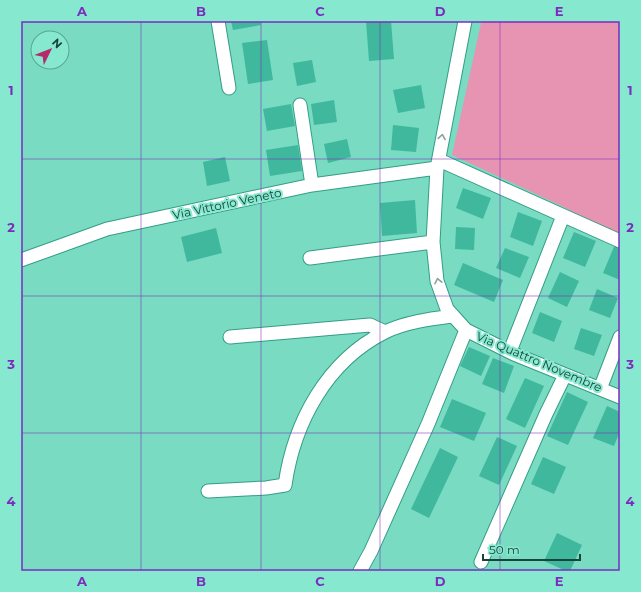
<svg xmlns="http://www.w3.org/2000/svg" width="641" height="592" font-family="Montserrat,sans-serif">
	<rect width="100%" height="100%" fill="#78dbc2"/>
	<path fill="#e794b3" d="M483 21H620V236L569 214 570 210 452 155 481 23Z"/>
	<path fill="#40b89e" d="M231 21H260L261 25 233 30Z
		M366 21H391L394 59 369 61Z
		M267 40 273 80 248 84 242 43Z
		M312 60 316 82 297 86 293 63Z
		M421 85 425 108 398 113 393 90Z
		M334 100 337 122 314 125 311 104Z
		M291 104 295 126 267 131 263 109Z
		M393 125 419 128 416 152 391 150Z
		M347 139 351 157 328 163 324 144Z
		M298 145 302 171 270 176 266 150Z
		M225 157 230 181 207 186 203 162Z
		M463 188 491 198 483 219 456 208Z
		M415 200 417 233 382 236 380 203Z
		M518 212 542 221 533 246 510 237Z
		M456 227 475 228 474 250 455 249Z
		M216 228 222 253 187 262 181 237Z
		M574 232 596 241 585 267 563 258Z
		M616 242 620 243V280L603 273Z
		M505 248 529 257 520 278 496 268Z
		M463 263 503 280 494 302 454 285Z
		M560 272 579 281 567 307 548 298Z
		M597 289 618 298 610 318 589 310Z
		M540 312 562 321 554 342 532 333Z
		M581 328 602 335 594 356 574 349Z
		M469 347 490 356 481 376 460 366Z
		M493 358 514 366 504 393 482 384Z
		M525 378 544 386 525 428 506 419Z
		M567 392 588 402 568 445 547 436Z
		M452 399 486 413 474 441 440 427Z
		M607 406 620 412V431L614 446 593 438Z
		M497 437 517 446 499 485 479 476Z
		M440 448 458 457 429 518 411 509Z
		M543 457 566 467 554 494 531 484Z
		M557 533 582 545 570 571H566L544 561Z"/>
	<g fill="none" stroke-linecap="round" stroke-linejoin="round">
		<defs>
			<path id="minor" d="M218 21 229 88
				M465 21 437 168 433 242 437 281 447 309 466 330 514 354 620 397
				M300 105 312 185
				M439 160 620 241
				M310 258 433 242
				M21 260 107 229 312 185 437 168
				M230 337 370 325 385 332
				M510 351 563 216
				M600 389 620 337
				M208 491 266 488 285 485C294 422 327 361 385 332 406 322 430 319 453 316
				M481 562 546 414 565 375
				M360 571 371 551 428 424 466 330"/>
		</defs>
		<use href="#minor" stroke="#359d86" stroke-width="15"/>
		<use href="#minor" stroke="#fff" stroke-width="13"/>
	</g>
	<defs><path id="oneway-chevron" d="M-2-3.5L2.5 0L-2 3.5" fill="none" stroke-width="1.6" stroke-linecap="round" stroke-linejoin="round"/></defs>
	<g stroke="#8ca29c">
		<use href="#oneway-chevron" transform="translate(442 137) rotate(-81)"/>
		<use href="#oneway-chevron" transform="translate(438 281) rotate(-102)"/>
	</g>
	<path fill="none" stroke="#7b2cbf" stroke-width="1" stroke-opacity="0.55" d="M141 21V571M261 21V571M380 21V571M500 21V571M21 159H620M21 296H620M21 433H620"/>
	<g text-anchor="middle" stroke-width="4" stroke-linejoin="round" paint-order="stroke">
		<g font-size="12" fill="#1a443a" stroke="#85e8cf">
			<text transform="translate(227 204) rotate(-12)" y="4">Via Vittorio Veneto</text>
			<text transform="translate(539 362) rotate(23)" y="4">Via Quattro Novembre</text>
		</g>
	</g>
	<rect width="641" height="592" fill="none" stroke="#85e8cf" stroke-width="44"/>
	<g transform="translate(50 50) rotate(47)"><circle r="19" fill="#85e8cf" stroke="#5aa693"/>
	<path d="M0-3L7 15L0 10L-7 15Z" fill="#b22b6d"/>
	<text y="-6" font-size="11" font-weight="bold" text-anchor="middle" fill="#1a443a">N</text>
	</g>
	<path d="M483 554v6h97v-6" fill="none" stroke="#1a443a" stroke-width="2"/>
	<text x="489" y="554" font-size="12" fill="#1a443a" stroke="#85e8cf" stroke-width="3" paint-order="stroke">50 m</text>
	<rect x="22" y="22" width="597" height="548" fill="none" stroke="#7b2cbf" stroke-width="1.5"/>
	<g font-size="13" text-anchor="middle" font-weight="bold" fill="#7b2cbf">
		<text x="82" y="16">A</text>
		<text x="201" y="16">B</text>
		<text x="320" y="16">C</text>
		<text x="440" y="16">D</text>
		<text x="559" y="16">E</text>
		<text x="11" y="95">1</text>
		<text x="630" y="95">1</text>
		<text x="11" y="232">2</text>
		<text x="630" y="232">2</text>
		<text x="11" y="369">3</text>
		<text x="630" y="369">3</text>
		<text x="11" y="506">4</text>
		<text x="630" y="506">4</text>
		<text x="82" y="586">A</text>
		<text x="201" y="586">B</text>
		<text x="320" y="586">C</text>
		<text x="440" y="586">D</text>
		<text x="559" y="586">E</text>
	</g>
</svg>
